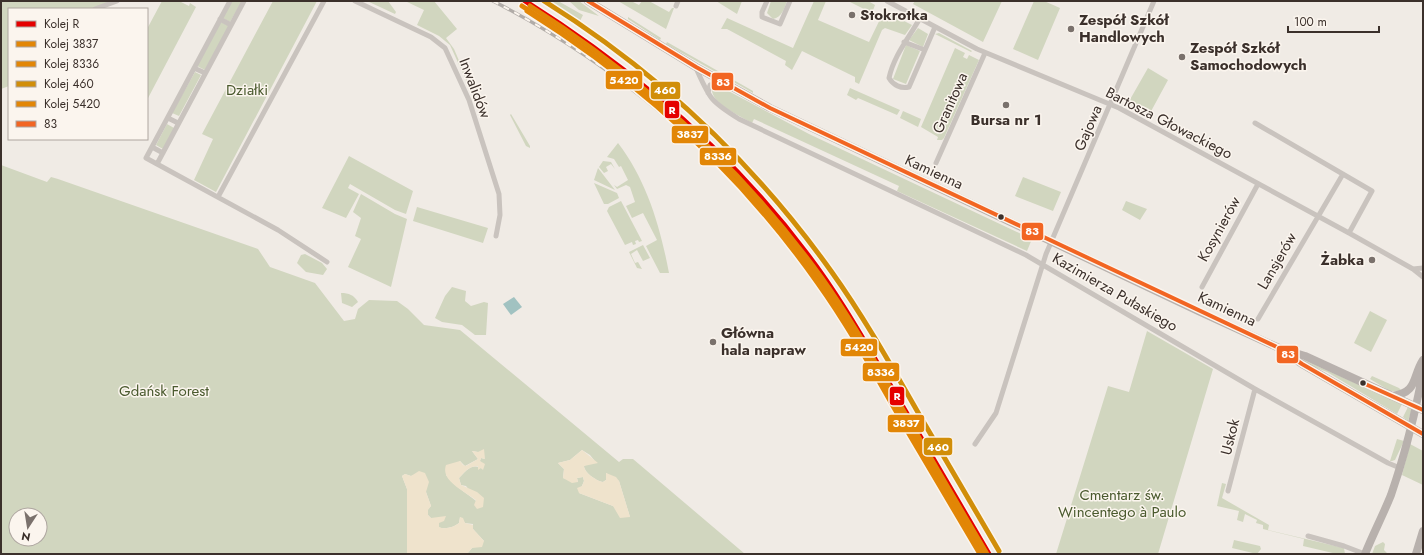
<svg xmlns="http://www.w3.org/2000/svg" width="1424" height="555" font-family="Jost,sans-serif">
	<rect width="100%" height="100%" fill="#f0ebe5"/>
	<path fill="#d1d6bf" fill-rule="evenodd" d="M1 1H111L91 9H9V86L1 89Z
		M162 1H179L189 6 190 3 196 7 147 100V29Z
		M232 1H242L230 22 223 18Z
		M273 1H317L216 192 194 180 213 139 202 134Z
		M367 1H388L396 12 395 14Z
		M405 1H434L457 29 446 38 454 49 472 91 478 93 477 95 471 91 450 45 439 36 417 25 424 10Z
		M545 1H558L583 15 579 23Z
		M569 1H579L599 16 579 10Z
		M618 1H631L639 5 642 1H649L669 12 672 8H674L666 29Z
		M716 1H742L737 14Z
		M771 1H787C784 9 782 17 773 19L767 13Z
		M814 1H826L818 20 869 42 884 11 912 25 905 35 885 28 882 30 859 84 855 82V77L802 51 792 70 785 65 786 61 727 29H721L727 18 793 48Z
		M848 1H868L875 5 872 13Z
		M915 1H1002L983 42 913 4Z
		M1034 1H1044L1060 8 1038 60 1013 49Z
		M628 17 661 38 660 40 628 19Z
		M221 22 229 26 205 70 197 66Z
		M918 28 928 34 923 47 909 40Z
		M939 33 972 51 971 52 935 34Z
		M667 42 753 91V93L666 44Z
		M906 45 920 51 906 84 893 79Z
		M955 48 965 53 963 57 967 59 969 55 979 60 944 138 942 140H937L938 137 921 127Z
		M1148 68 1168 80 1149 115 1128 103Z
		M195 72 201 75 179 116 172 113Z
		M719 86 809 134 1032 239 1027 251 897 191 899 186 754 119 752 123C741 116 711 104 712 89Z
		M850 88 900 110 897 115 858 98 856 100 847 95Z
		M903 111 921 119 918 127 900 118Z
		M511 114 530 146V148L526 146 510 115Z
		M167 124 174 128 163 149 156 145Z
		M618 143C647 181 660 226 669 273H660L646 246 657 240 643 213 632 218 626 206 635 202 630 187 626 185 617 189 614 185 617 187 628 180 621 166 619 167 614 159 607 157Z
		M349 156 413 191 406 214 395 210 350 184 348 188 359 194 346 218 322 208Z
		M603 161 611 162 615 169 611 164 606 167 608 171 604 173 599 167Z
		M1 165 47 182 51 177 58 179 258 249 270 267 315 283 344 321 355 319 358 309 369 300 397 301 408 309 424 325 460 330 619 462 623 459H633L745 554H467L472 548 484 541 473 529V524L465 523 460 517 459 523C454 527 445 530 438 527L439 518H431L428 515V509L431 506 426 492 416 474 411 476 405 474 402 476 407 489V554H1ZM582 450 590 455 594 460 584 466C584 472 596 481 603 482L606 480V473L619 481 630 517 613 506 579 493 584 481 583 477 577 478 578 482 563 478 564 469 558 463 570 460ZM472 451 478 452 485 459 481 458 480 461 483 469C472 462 466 471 459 478L461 485 466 486 483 507C471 495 456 489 446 475L460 461 465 466 478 459ZM16 515H40V539H16Z
		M598 168 615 190 594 180Z
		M1023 177 1061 192 1053 211 1015 196Z
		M594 183 617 193 619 198 608 204H604Z
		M361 194 395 214 407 219 391 287 348 267 361 239 355 236 361 218 353 212Z
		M621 201 642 241 639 242 638 240 635 241 636 244 633 245 632 242 625 245 607 211 609 207Z
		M1126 201 1147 209 1140 220 1122 210Z
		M417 207 488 228 483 243 413 221Z
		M643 245 650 258 643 261 637 250 631 254 635 263 638 262 642 269 637 268 629 252Z
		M305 254 322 263 327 269 323 275 306 272 297 263 301 255Z
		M452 287 466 291 465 301 471 306 484 302 488 303 486 335H475L462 325 442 322 435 318 445 296Z
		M341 293C349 293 354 295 358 302L352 307 342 303Z
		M1370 311 1387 320 1371 352 1354 343Z
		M1147 331 1213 369 1158 554H1056L1108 386 1129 392Z
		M1295 356 1402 404 1397 414 1327 372 1306 364Z
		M1372 376 1399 388 1402 391H1390L1370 379Z
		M1408 407 1412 409 1408 421 1403 417Z
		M1397 439 1404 441 1395 460 1392 461H1390Z
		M1410 444 1423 451V485L1402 475Z
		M1222 483 1226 484 1222 498 1269 525 1268 530 1344 548 1345 554H1337L1303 546 1304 539 1263 529V525L1256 523 1257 520 1245 514 1243 522 1237 520 1239 511 1217 506Z
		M1234 540 1260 546 1261 549 1257 554 1232 548Z
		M1383 542 1385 544 1384 550 1387 553 1372 554 1375 546Z"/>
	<path fill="#efe3cc" d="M484 449 485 459 481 458 480 461 485 464 483 470 481 468 478 470V466C467 467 466 471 459 478L461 485 477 492 484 498 483 507 477 509 474 505 476 500C466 492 440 481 446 465L460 461 463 465 466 466 478 459 472 451 478 452Z
		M582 450 598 463 584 466C584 472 596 481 603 482L606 480V473L616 477 619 481 630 517 620 518 613 506 579 493 577 488 582 486 584 481 583 477 577 478 578 482 572 483 563 478 564 469 558 463 570 460Z
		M419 471 425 473 429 482 426 492 431 506 428 510V515L431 518 446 516 444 521 439 523V527C445 530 454 527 459 523L460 517 463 518 465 523 473 525V529L484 541 482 547 472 548 467 554H407V489L402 476 405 474 411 476Z"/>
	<path fill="#a1c2c1" d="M514 297 522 307 511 315 503 304Z"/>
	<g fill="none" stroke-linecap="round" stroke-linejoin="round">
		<path stroke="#c9c3be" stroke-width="5" d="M230 1 146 158 157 164 244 1
			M355 1 431 37 445 48 469 100 499 194 500 215 496 236
			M767 1 762 12V17L780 24 790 1
			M887 1 977 49 1119 108 1349 233 1413 269 1423 277
			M676 6 678 1
			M95 9 117 1
			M920 18C909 38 894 55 889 78 893 85 901 89 909 87L935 27
			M220 19 231 25
			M904 42 925 50
			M194 68 205 73
			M696 68C710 99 710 101 739 119L1026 255 1255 389 1388 463 1400 468
			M708 93 710 85 722 82
			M168 118 178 123
			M1255 123 1372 191 1349 233
			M152 147 163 153
			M936 163 985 53
			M157 164 278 230 327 262
			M218 197 324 1
			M1413 269 1423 268
			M1202 287 1258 184
			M1258 319 1343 174
			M975 444 996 413 1046 254 1154 1
			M1228 491 1255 389
			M1308 536 1344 546 1365 554"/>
		<path stroke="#b8b1ad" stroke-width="8" d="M588 1 696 67 770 108 1198 311 1279 348 1305 356 1423 410
			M1284 352 1302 364 1423 434
			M1392 396C1418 393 1412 377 1423 360
			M1365 554C1373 534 1383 515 1391 495 1405 455 1415 414 1423 372
			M1416 554 1423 531"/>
		<defs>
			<path id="rail" d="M493 1C614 63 720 153 801 261 834 306 862 354 890 401 920 452 950 503 979 554"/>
		</defs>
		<use href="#rail" stroke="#b1aca8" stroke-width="3.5"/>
		<use href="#rail" stroke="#fbf5ee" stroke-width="2" stroke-dasharray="6" stroke-linecap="butt"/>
		<defs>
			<path id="bus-1" d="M588 1 696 67 770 108 1279 348 1302 364 1423 434
				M1363 383 1423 410"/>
		</defs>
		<use href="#bus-1" stroke="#fbf5ee" stroke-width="7"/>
		<use href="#bus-1" stroke="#f26522" stroke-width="4"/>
		<defs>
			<path id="rail-1" d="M525 1C633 69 731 152 808 255 837 293 861 335 885 376 920 435 954 495 989 554"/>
			<path id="rail-2" d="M522 6C630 74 725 156 803 258 832 296 856 339 881 381 915 438 948 496 982 554"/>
			<path id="rail-3" d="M530 6C643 78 742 168 821 277 854 323 881 373 910 422 935 466 961 510 987 554"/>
			<path id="rail-4" d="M544 1C656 71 754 163 831 271 864 317 892 367 920 416 946 461 973 506 999 551"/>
			<path id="rail-5" d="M527 11C640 82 740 173 817 282 850 328 877 378 905 427 930 469 955 512 980 554"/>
		</defs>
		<use href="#rail-1" stroke="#fbf5ee" stroke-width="8"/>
		<use href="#rail-2" stroke="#fbf5ee" stroke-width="8"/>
		<use href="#rail-3" stroke="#fbf5ee" stroke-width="8"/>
		<use href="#rail-4" stroke="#fbf5ee" stroke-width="8"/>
		<use href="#rail-5" stroke="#fbf5ee" stroke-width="8"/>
		<use href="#rail-1" stroke="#e50000" stroke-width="5"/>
		<use href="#rail-2" stroke="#e28606" stroke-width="5"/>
		<use href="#rail-3" stroke="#e28606" stroke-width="5"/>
		<use href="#rail-4" stroke="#d18e09" stroke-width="5"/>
		<use href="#rail-5" stroke="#e28606" stroke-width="5"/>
	</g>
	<g fill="#7a716c" stroke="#fbf5ee" stroke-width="1.5">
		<circle cx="852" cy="15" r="4"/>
		<circle cx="1071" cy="29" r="4"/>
		<circle cx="1182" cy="57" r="4"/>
		<circle cx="1006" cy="105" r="4"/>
		<circle cx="1372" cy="260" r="4"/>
		<circle cx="713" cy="342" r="4"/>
	</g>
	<g fill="#3b302b" stroke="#fbf5ee" stroke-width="1.5">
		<circle cx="1001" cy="217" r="3.5"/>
		<circle cx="1363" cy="383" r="3.5"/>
	</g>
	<g text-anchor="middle" stroke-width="3" stroke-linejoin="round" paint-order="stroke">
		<g font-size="15" font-weight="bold" fill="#3b302b" stroke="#fbf5ee" text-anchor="start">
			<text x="860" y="20">Stokrotka</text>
			<text x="1079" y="25">Zespół Szkół<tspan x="1079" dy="17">Handlowych</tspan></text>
			<text x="1190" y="53">Zespół Szkół<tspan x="1190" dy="17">Samochodowych</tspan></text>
			<text x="1006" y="125" text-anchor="middle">Bursa nr 1</text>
			<text x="1364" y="265" text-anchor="end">Żabka</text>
			<text x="721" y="338">Główna<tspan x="721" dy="17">hala napraw</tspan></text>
		</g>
		<g font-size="15" fill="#3b302b" stroke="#fbf5ee">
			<text transform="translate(475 88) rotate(69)" y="5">Inwalidów</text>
			<text transform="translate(950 103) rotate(-66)" y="5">Granitowa</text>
			<text transform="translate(1169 123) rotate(27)" y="5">Bartosza Głowackiego</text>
			<text transform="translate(1088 128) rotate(-67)" y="5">Gajowa</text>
			<text transform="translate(934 172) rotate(25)" y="5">Kamienna</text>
			<text transform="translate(1219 229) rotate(-61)" y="5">Kosynierów</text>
			<text transform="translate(1277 261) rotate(-60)" y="5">Lansjerów</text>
			<text transform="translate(1115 292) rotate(30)" y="5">Kazimierza Pułaskiego</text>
			<text transform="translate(1227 309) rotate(25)" y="5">Kamienna</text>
			<text transform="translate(1230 437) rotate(-76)" y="5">Uskok</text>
		</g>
		<g font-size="15" fill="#4a5a2e" stroke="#fbf5ee">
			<text x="247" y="95">Działki</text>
			<text x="164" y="396">Gdańsk Forest</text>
			<text x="1122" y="500">Cmentarz św.<tspan x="1122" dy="17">Wincentego à Paulo</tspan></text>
		</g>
	</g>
	<g stroke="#fbf5ee" stroke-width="1.5">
		<rect x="605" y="70" width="38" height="20" rx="4" fill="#e28606"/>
		<rect x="711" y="72" width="23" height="19" rx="4" fill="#f26522"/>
		<rect x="650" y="81" width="31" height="19" rx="4" fill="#d18e09"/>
		<rect x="664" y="100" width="16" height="19" rx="4" fill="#e50000"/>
		<rect x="671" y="125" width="38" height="19" rx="4" fill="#e28606"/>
		<rect x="699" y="147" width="38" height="19" rx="4" fill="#e28606"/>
		<rect x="1021" y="222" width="23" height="19" rx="4" fill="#f26522"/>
		<rect x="840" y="338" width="38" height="19" rx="4" fill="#e28606"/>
		<rect x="1276" y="345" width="23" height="19" rx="4" fill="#f26522"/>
		<rect x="862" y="362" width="38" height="20" rx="4" fill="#e28606"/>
		<rect x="889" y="386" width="16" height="20" rx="4" fill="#e50000"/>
		<rect x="887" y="414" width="38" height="19" rx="4" fill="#e28606"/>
		<rect x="923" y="437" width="30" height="19" rx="4" fill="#d18e09"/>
	</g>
	<g font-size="11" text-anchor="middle" font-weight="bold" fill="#fff">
		<text x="624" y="84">5420</text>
		<text x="723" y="86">83</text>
		<text x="665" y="94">460</text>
		<text x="672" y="114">R</text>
		<text x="690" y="138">3837</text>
		<text x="718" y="160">8336</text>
		<text x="1032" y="235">83</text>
		<text x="859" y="351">5420</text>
		<text x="1288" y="358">83</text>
		<text x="881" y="376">8336</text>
		<text x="897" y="400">R</text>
		<text x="906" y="427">3837</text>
		<text x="938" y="451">460</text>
	</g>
	<rect width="1424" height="555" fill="none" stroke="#3b302b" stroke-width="4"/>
	<rect x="8" y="8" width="140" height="132" fill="#fbf5ee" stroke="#aea6a0"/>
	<rect x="16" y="21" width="20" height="6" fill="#e50000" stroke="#aea6a0"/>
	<text x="44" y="28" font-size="12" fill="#3b302b">Kolej R</text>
	<rect x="16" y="41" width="20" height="6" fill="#e28606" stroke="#aea6a0"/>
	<text x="44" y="48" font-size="12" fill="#3b302b">Kolej 3837</text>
	<rect x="16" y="61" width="20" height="6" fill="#e28606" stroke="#aea6a0"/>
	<text x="44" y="68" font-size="12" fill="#3b302b">Kolej 8336</text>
	<rect x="16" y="81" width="20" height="6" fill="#d18e09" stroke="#aea6a0"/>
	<text x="44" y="88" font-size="12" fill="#3b302b">Kolej 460</text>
	<rect x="16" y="101" width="20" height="6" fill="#e28606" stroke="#aea6a0"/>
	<text x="44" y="108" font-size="12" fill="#3b302b">Kolej 5420</text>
	<rect x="16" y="121" width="20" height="6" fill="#f26522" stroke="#aea6a0"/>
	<text x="44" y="128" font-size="12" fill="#3b302b">83</text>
	<g transform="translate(28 527) rotate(192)"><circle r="19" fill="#fbf5ee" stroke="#aea6a0"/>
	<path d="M0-3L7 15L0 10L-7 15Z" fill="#7a716c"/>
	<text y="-6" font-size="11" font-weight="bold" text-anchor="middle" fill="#3b302b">N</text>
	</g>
	<path d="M1288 26v6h91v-6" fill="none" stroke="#3b302b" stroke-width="2"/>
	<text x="1294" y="26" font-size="12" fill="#3b302b" stroke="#fbf5ee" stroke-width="3" paint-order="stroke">100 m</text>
</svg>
